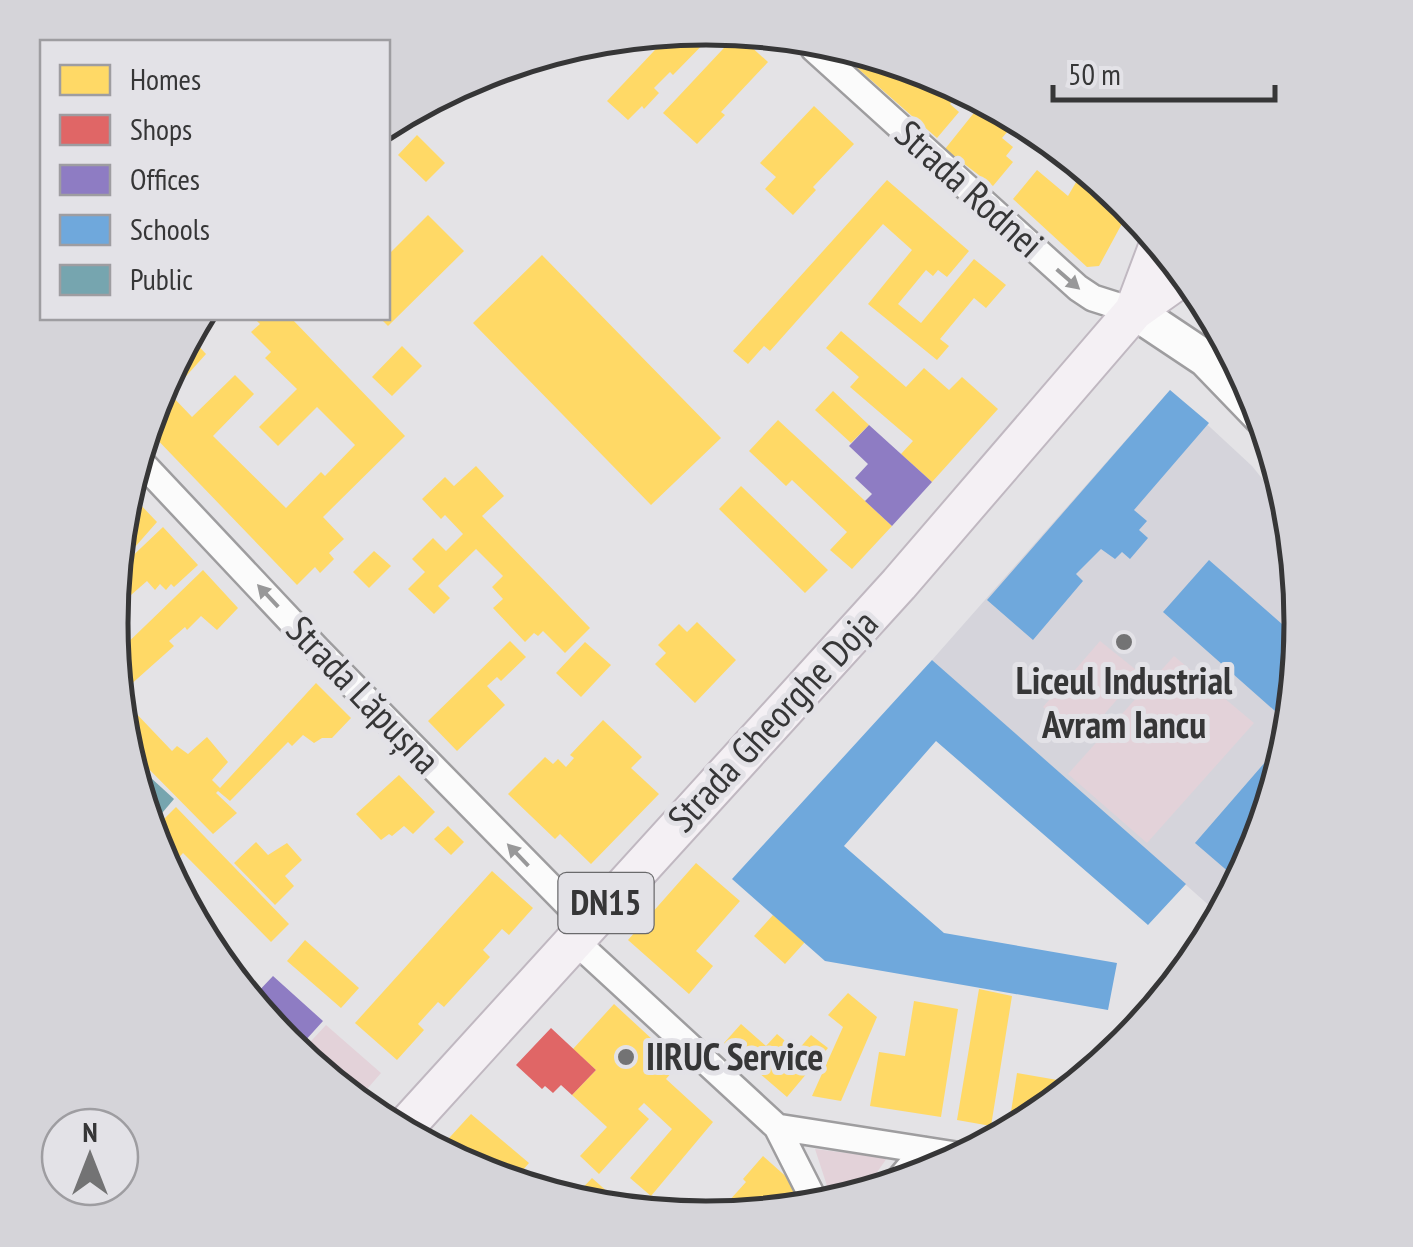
<svg xmlns="http://www.w3.org/2000/svg" width="1413" height="1247" font-family="'PT Sans Narrow',sans-serif">
	<rect width="100%" height="100%" fill="#e4e3e6"/>
	<path fill="#d5d4db" d="M1170 390 1252 466 1277 497 1302 624 1257 852 1220 907 1212 908 932 660Z"/>
	<path fill="#e3d2d9" d="M1100 641 1140 673 1081 741 1043 707Z
		M1174 656 1254 723 1147 843 1068 774Z
		M326 1025 381 1073 361 1096 299 1054Z
		M815 1149 887 1158 866 1188 830 1195Z"/>
	<path fill="#ffd966" d="M707 28 717 30 673 75 670 72 654 88 659 93 644 109 642 106 628 120 607 101 669 35Z
		M737 34 768 62 721 112 725 115 697 144 663 113Z
		M862 59 935 73 961 91 950 104 959 112 937 138 855 66Z
		M981 104 1013 125 1002 138 1013 147 1006 156 1013 162 993 186 945 149Z
		M814 106 854 144 813 187 816 190 793 215 765 189 776 177 760 163Z
		M417 135 445 163 426 182 398 155Z
		M1037 170 1068 196 1082 172 1131 207 1099 266 1087 267 1013 199Z
		M887 180 969 251 947 277 938 270 933 276 926 270 898 304 921 323 974 259 1006 285 986 308 974 298 940 339 949 346 937 360 868 304 912 250 883 224 770 351 764 346 748 364 733 351Z
		M428 215 464 251 388 326 380 318H388V255Z
		M542 255 721 438 651 505 473 323Z
		M254 318H291L405 436 323 517 344 539 329 553 334 559 320 573 315 567 297 585 149 431 156 395 193 340 206 354 170 394 192 417 235 375 254 394 213 436 286 508 321 472 325 476 355 445 317 407 278 446 259 427 297 389 265 358 271 352 251 332 260 324Z
		M841 331 906 387 924 368 949 390 962 377 998 409 932 482 901 454 913 441 850 387 859 377 826 348Z
		M402 346 422 366 392 396 372 377Z
		M833 391 869 425 851 443 815 410Z
		M778 420 892 526 852 569 830 550 847 532 792 480 786 486 749 451Z
		M476 466 504 496 482 516 590 628 565 653 543 631 538 636 534 633 525 642 493 608 503 599 492 587 503 576 476 549 438 586 450 598 434 614 408 589 425 572 412 559 433 538 446 551 463 534 445 515 441 519 422 499 445 477 454 486Z
		M741 486 828 570 805 593 719 509Z
		M135 499 157 522 135 547 127 538Z
		M163 527 198 565 174 587 171 584 166 590 160 584 155 590 147 581 131 595 118 583 122 566Z
		M374 551 391 566 369 588 353 572Z
		M203 570 238 608 217 630 201 616 187 630 185 627 169 641 174 646 128 687 122 681 117 653Z
		M697 622 736 660 695 703 655 664 666 653 658 645 679 624 687 632Z
		M510 641 526 657 501 681 497 677 487 686 505 705 457 751 428 721Z
		M585 642 611 665 581 697 556 673Z
		M316 683 351 718 332 738H322L314 743 303 735 292 746 288 742 230 801 218 791 216 793 237 813 213 834 137 757 128 711 131 708 172 751 177 746 188 754 207 737 228 762 212 780 220 788Z
		M603 720 642 757 631 768 659 794 591 864 560 834 555 839 508 794 545 757 553 764 558 759 566 767 574 758 570 755Z
		M399 775 435 812 413 834 404 826 392 836 389 834 381 840 356 814Z
		M176 807 289 924 271 942 183 853 172 865 155 848 152 831Z
		M448 826 464 842 451 855 434 839Z
		M256 842 268 855 287 843 302 860 285 876 294 886 275 905 234 863Z
		M696 863 740 901 696 951 713 966 689 994 628 940Z
		M492 871 533 908 509 935 502 929 483 950 490 957 444 1007 438 1002 418 1024 424 1030 397 1060 355 1023Z
		M773 915 805 942 785 964 754 936Z
		M305 940 359 988 341 1008 287 961Z
		M979 989 1012 996 991 1126 957 1120Z
		M848 993 877 1017 841 1101 812 1096 843 1027 828 1015Z
		M914 1001 958 1009 941 1117 870 1106 879 1052 905 1056Z
		M614 1004 679 1064 666 1079 713 1122 651 1196 630 1178 672 1129 644 1103 638 1109 649 1119 599 1174 580 1156 607 1127 572 1095 596 1070 573 1049Z
		M741 1024 766 1046 777 1034 797 1051 811 1035 828 1048 787 1097 724 1043Z
		M1017 1073 1069 1082 1068 1085 1009 1125Z
		M471 1114 529 1163 516 1178 508 1171 504 1175 500 1171 495 1177 478 1174 440 1148Z
		M763 1156 791 1181 796 1202 706 1219 698 1218 710 1205 719 1212 746 1182 743 1179Z
		M592 1178 619 1202 577 1194Z"/>
	<path fill="#e06666" d="M551 1028 596 1070 572 1095 561 1085 553 1093 545 1086 542 1089 516 1065Z"/>
	<path fill="#8e7cc3" d="M869 425 932 482 892 526 865 501 872 494 855 478 868 464 849 446Z
		M273 976 323 1021 295 1052 285 1045 253 997Z"/>
	<path fill="#6fa8dc" d="M1170 390 1209 423 1134 510 1147 521 1139 530 1148 538 1130 559 1122 552 1115 559 1101 549 1076 574 1083 581 1033 640 987 600Z
		M1209 560 1299 639 1284 719 1163 612Z
		M932 660 1186 884 1148 925 936 741 844 846 944 933 1117 963 1108 1010 825 961 732 879Z
		M1273 753 1276 755 1257 852 1238 880 1195 843Z"/>
	<path fill="#76a5af" d="M139 767 174 799 151 826Z"/>
	<g fill="none" stroke-linecap="round" stroke-linejoin="round">
		<defs>
			<path id="street" d="M814 49 1078 288 1093 298 1134 311
				M142 463 317 649 587 924
				M573 939 777 1127 813 1198
				M777 1127 962 1156
				M898 1181 924 1150"/>
			<path id="secondary" d="M1134 311 1206 359 1261 416"/>
			<path id="primary" d="M1134 311 1158 247
				M406 1126 899 584 1134 311 1179 279"/>
		</defs>
		<use href="#street" stroke="#9e9d9f" stroke-width="30"/>
		<use href="#secondary" stroke="#9e9d9f" stroke-width="40"/>
		<use href="#primary" stroke="#c0b8c1" stroke-width="42"/>
		<use href="#street" stroke="#fbfbfb" stroke-width="25"/>
		<use href="#secondary" stroke="#fbfbfb" stroke-width="35"/>
		<use href="#primary" stroke="#f4f0f4" stroke-width="38"/>
	</g>
	<defs><path id="oneway-solid" d="M-6-.8H1V-3.2L6.5 0L1 3.2V.8H-6Z" transform="scale(2.5)"/></defs>
	<g fill="#989899">
		<use href="#oneway-solid" transform="translate(1068 279) rotate(41)"/>
		<use href="#oneway-solid" transform="translate(268 596) rotate(-133)"/>
		<use href="#oneway-solid" transform="translate(518 855) rotate(-134)"/>
	</g>
	<g fill="#737374" stroke="#e3e2e7" stroke-width="4">
		<circle cx="1124" cy="642" r="10"/>
		<circle cx="626" cy="1057" r="10"/>
	</g>
	<g text-anchor="middle" stroke-width="10" stroke-linejoin="round" paint-order="stroke">
		<rect fill="#e3e2e7" stroke="#6a6a6c" stroke-width="2.5" x="558.5" y="873" width="95" height="60" rx="8"/>
		<g font-size="35" font-weight="bold" fill="#363637">
			<text x="606" y="915">DN15</text>
		</g>
		<g font-size="38" fill="#363637" stroke="#e3e2e7">
			<text transform="translate(969 189) rotate(42)" y="13">Strada Rodnei</text>
			<text transform="translate(363 695) rotate(46)" y="13">Strada Lăpușna</text>
			<text transform="translate(773 721) rotate(-47)" y="13">Strada Gheorghe Doja</text>
		</g>
		<g font-size="38" font-weight="bold" fill="#363637" stroke="#e3e2e7">
			<text x="1124" y="694">Liceul Industrial<tspan x="1124" dy="44">Avram Iancu</tspan></text>
			<text x="646" y="1070" text-anchor="start">IIRUC Service</text>
		</g>
	</g>
	<path d="M0 0H1413V1247H0ZM128 623a578 578 0 1 1 1156 0a578 578 0 1 1-1156 0Z" fill="#d5d4d9" fill-rule="evenodd"/>
	<path fill="none" stroke="#363637" stroke-width="5" d="M128 623a578 578 0 1 1 1156 0a578 578 0 1 1-1156 0Z"/>
	<rect x="40" y="40" width="350" height="280" fill="#e3e2e7" stroke="#9e9da1" stroke-width="2.5"/>
	<rect x="60" y="65" width="50" height="30" fill="#ffd966" stroke="#9e9da1" stroke-width="2.5"/>
	<text x="130" y="90" font-size="30" fill="#363637">Homes</text>
	<rect x="60" y="115" width="50" height="30" fill="#e06666" stroke="#9e9da1" stroke-width="2.5"/>
	<text x="130" y="140" font-size="30" fill="#363637">Shops</text>
	<rect x="60" y="165" width="50" height="30" fill="#8e7cc3" stroke="#9e9da1" stroke-width="2.5"/>
	<text x="130" y="190" font-size="30" fill="#363637">Offices</text>
	<rect x="60" y="215" width="50" height="30" fill="#6fa8dc" stroke="#9e9da1" stroke-width="2.5"/>
	<text x="130" y="240" font-size="30" fill="#363637">Schools</text>
	<rect x="60" y="265" width="50" height="30" fill="#76a5af" stroke="#9e9da1" stroke-width="2.5"/>
	<text x="130" y="290" font-size="30" fill="#363637">Public</text>
	<g transform="translate(90 1157)"><circle r="48" fill="#e3e2e7" stroke="#9e9da1" stroke-width="2.5"/>
	<path d="M0-8L18 38L0 25L-18 38Z" fill="#737374"/>
	<text y="-15" font-size="28" font-weight="bold" text-anchor="middle" fill="#363637">N</text>
	</g>
	<path d="M1053 85v15h222v-15" fill="none" stroke="#363637" stroke-width="5"/>
	<text x="1068" y="85" font-size="30" fill="#363637" stroke="#e3e2e7" stroke-width="8" paint-order="stroke">50 m</text>
</svg>
